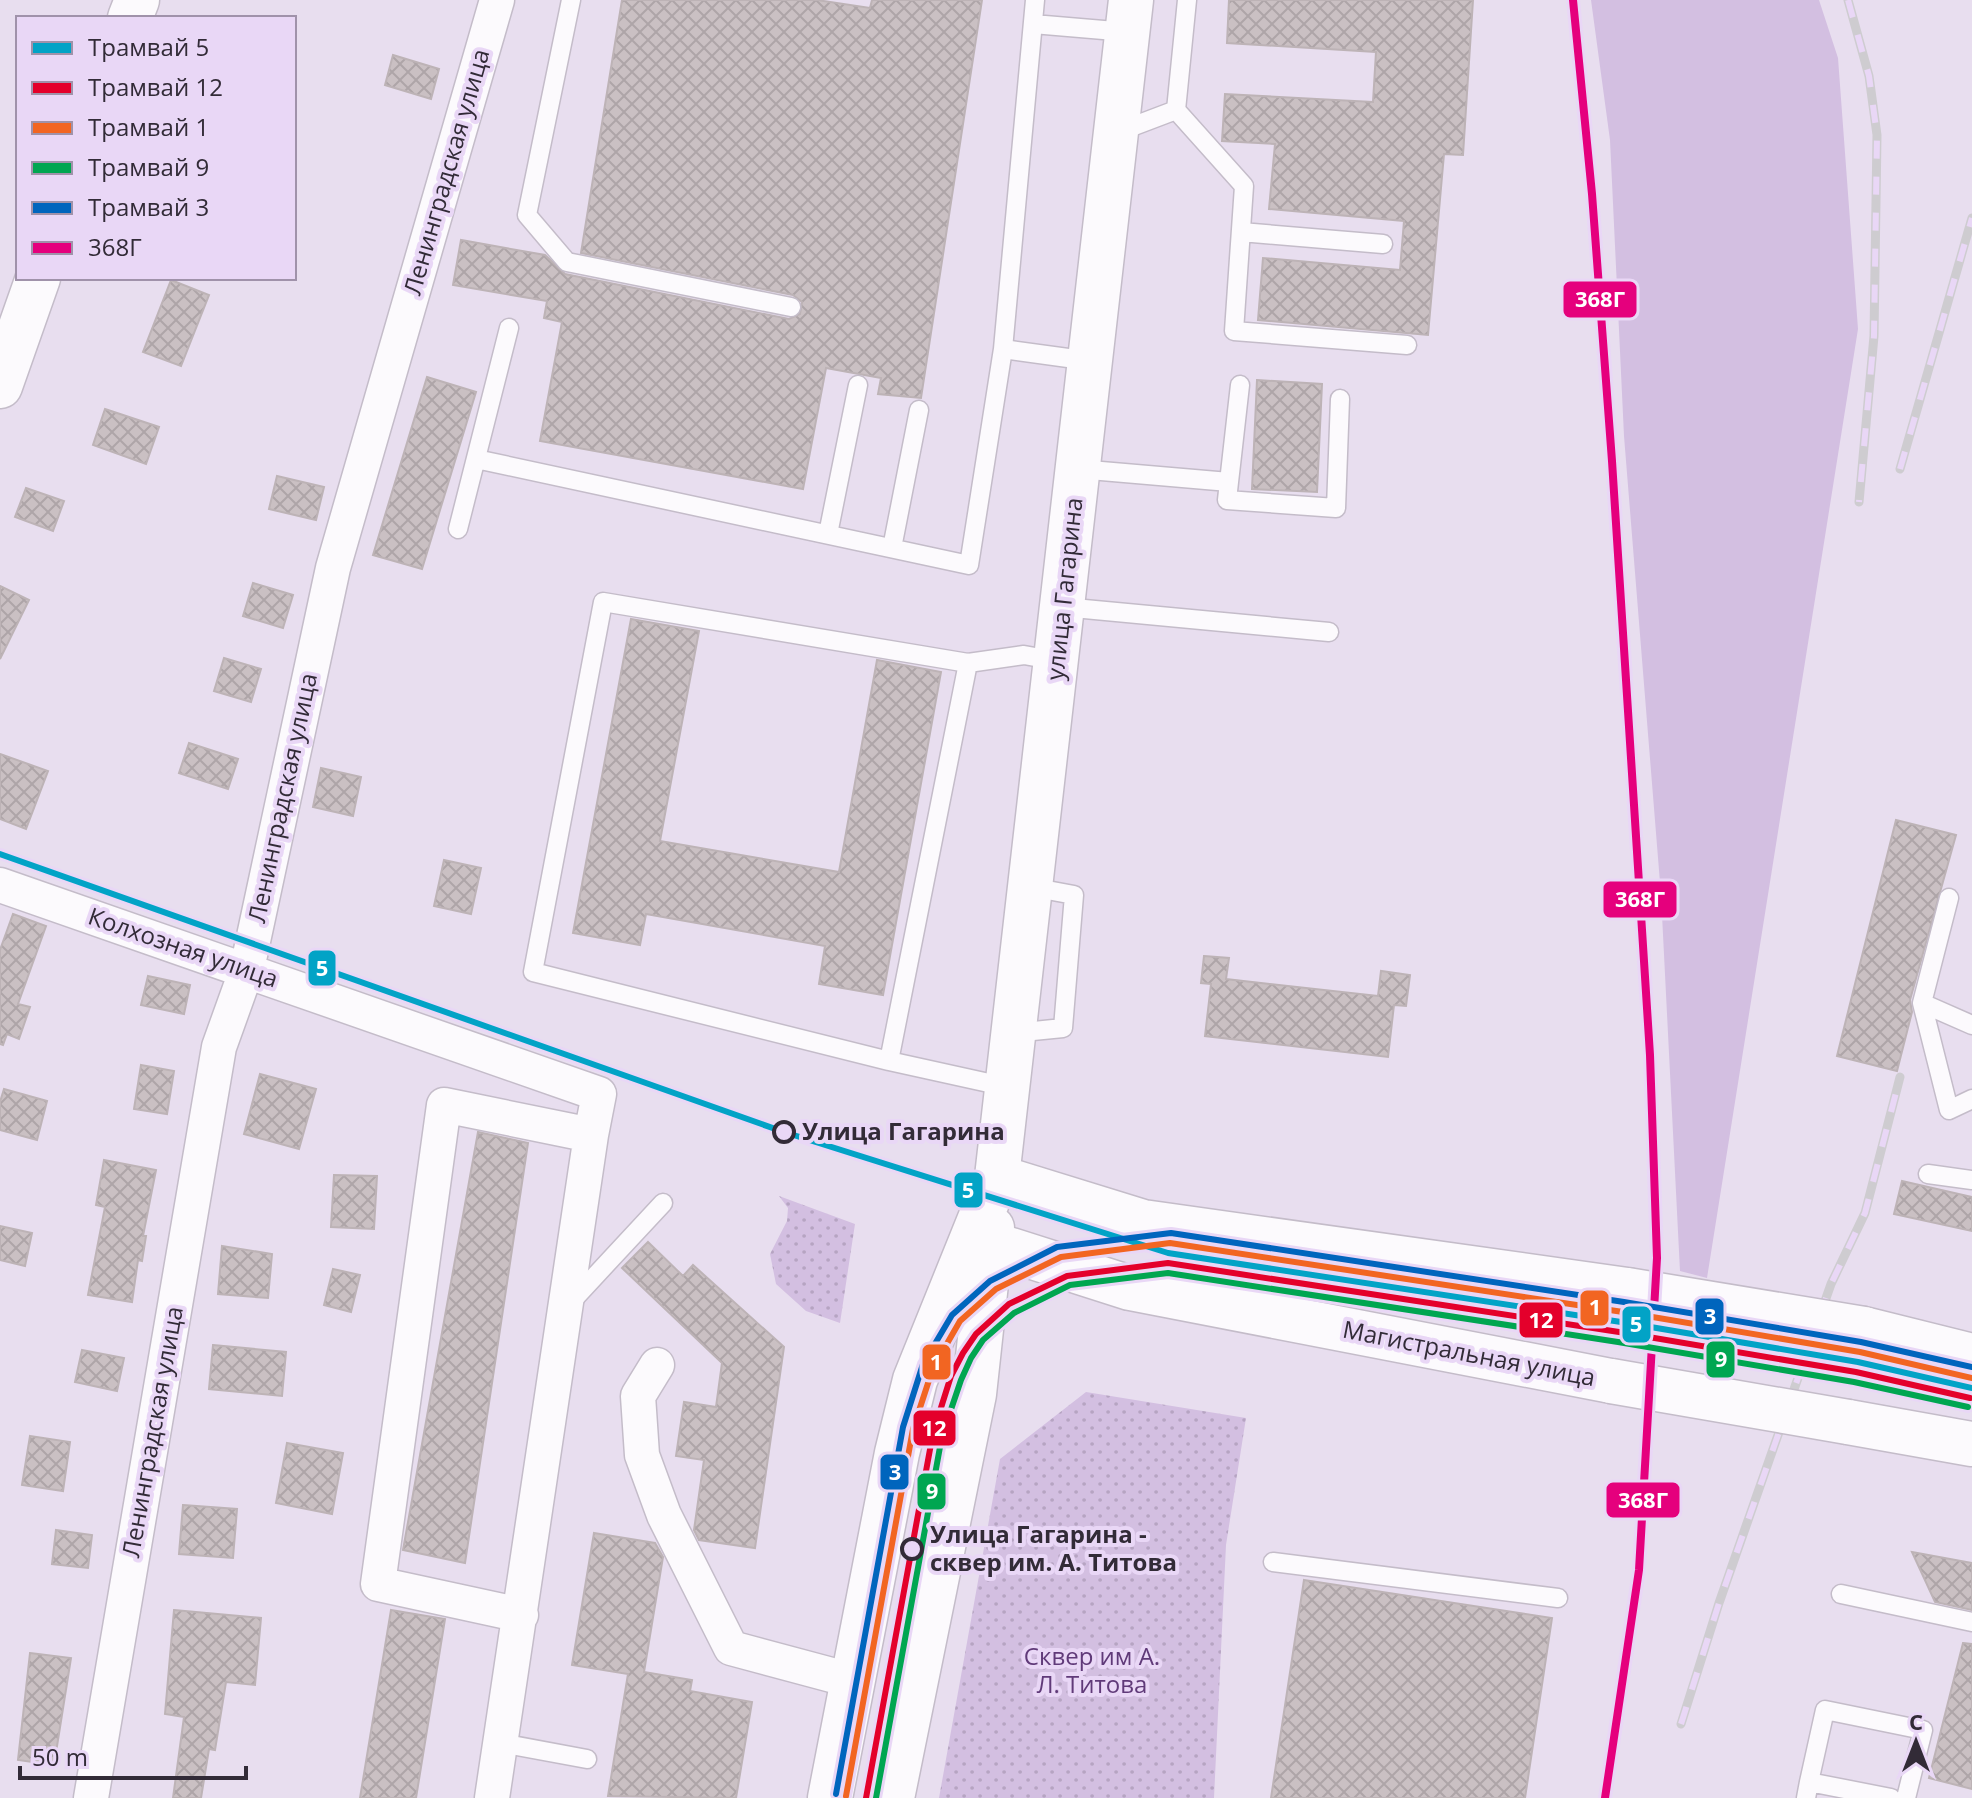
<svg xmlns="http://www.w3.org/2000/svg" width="1972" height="1798" font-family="'Open Sans',sans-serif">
	<defs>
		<pattern id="park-dots" width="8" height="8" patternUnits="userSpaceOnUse" patternTransform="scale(2)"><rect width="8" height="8" fill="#d3bfe1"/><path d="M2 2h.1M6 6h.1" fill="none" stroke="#b6a4c2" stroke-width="1.8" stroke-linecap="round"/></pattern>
		<pattern id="building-cross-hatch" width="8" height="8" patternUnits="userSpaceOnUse" patternTransform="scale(2)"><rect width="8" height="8" fill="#cac0c3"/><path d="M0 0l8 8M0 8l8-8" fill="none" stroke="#aea5a8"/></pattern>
	</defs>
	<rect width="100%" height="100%" fill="#e8deef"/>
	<path fill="#d3bfe1" d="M1591 0H1819L1838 58 1858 329 1707 1278 1680 1271 1661 895 1624 436 1610 140Z"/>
	<path fill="url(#park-dots)" d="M779 1196 855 1224 840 1323 806 1311 776 1284 770 1254 787 1221 788 1208Z
		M1086 1392 1246 1418 1226 1545 1214 1798H939L1000 1459Z"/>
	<path fill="url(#building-cross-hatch)" stroke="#bdb3b6" stroke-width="2" d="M622 0H817L870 8 872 0H982L921 398 878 394 881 378 826 368 803 489 540 441 562 322 544 318 547 301 453 285 461 240 545 255 565 274 789 319 800 314 802 302 793 295 581 253Z
		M1229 0H1473L1463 155 1444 154 1428 335 1258 320 1263 258 1400 270 1404 221 1269 209 1275 144 1222 141 1225 94 1373 102 1376 52 1227 43Z
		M393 55 439 69 431 99 385 85Z
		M171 280 209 295 181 366 143 352Z
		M427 377 476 392 422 569 373 555Z
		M1257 380 1322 384 1317 492 1252 489Z
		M105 409 159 427 146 464 93 445Z
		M277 476 324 487 316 520 269 509Z
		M26 488 64 501 53 531 15 517Z
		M253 583 293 595 283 628 243 616Z
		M0 586 29 600 0 659Z
		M631 619 699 631 660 841 839 872 877 660 941 672 883 995 819 984 825 946 646 914 640 945 573 933Z
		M224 658 261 669 251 702 214 691Z
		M189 743 238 759 228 789 179 773Z
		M0 754 48 771 26 829 0 819Z
		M321 768 361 777 353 816 313 807Z
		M1896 820 1956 835 1910 1000 1912 1012 1897 1071 1837 1056Z
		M444 860 481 868 471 914 434 906Z
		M13 914 46 926 18 1004 30 1007 19 1039 7 1034 3 1045 0 1044V950Z
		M1204 956 1229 958 1226 979 1378 996 1381 971 1410 975 1406 1006 1394 1005 1388 1057 1205 1036 1211 984 1201 983Z
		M148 976 190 985 184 1014 141 1005Z
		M141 1065 174 1071 167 1114 134 1109Z
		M260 1074 316 1089 299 1149 244 1134Z
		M4 1089 47 1101 37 1140 0 1130V1102Z
		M478 1132 528 1143 465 1563 403 1550Z
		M104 1160 156 1170 143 1236H146L142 1261 138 1260 132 1302 88 1295 105 1207 96 1205Z
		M334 1175 377 1176 374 1229 331 1227Z
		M1902 1181 1972 1197V1231L1894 1214Z
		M0 1226 32 1233 25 1266 0 1260Z
		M648 1242 683 1276 693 1265 784 1347 755 1548 699 1540 694 1530 704 1460 676 1456 684 1402 716 1407 722 1363 622 1268Z
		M222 1246 272 1254 268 1298 218 1294Z
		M333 1269 360 1275 351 1312 324 1305Z
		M213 1345 286 1352 282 1396 209 1389Z
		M82 1350 124 1358 117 1391 75 1382Z
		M30 1436 70 1442 63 1491 22 1485Z
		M287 1443 343 1453 332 1514 276 1503Z
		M183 1505 237 1509 233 1558 179 1554Z
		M56 1530 92 1535 88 1568 52 1564Z
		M594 1533 655 1543 663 1557 644 1672 692 1680 690 1691 752 1702 736 1798 608 1796 628 1674 572 1665Z
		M1912 1552 1972 1563V1610L1935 1602Z
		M1304 1580 1552 1618 1525 1798H1271Z
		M174 1610 261 1618 255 1685 226 1682 215 1750 209 1749 201 1798H173L184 1717 165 1714Z
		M391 1610 445 1619 416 1798H360Z
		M1963 1643 1972 1644V1789L1929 1778Z
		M30 1653 71 1658 54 1765 18 1760Z"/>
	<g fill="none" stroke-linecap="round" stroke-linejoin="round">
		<defs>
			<path id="service" d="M571 0 527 215 567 262 791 307
				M1033 24 1127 32
				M1176 110 1244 186 1234 331 1407 345
				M1118 132 1176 110 1187 0
				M1241 232 1383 244
				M1003 349 1090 361
				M476 459 969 565 1003 349 1035 0
				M1078 469 1229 482 1240 385
				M1229 482 1227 500 1336 508 1340 399
				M458 529 509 328
				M828 534 858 385
				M892 548 919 410
				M1063 607 1329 632
				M1922 1003 1949 898
				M1972 1025 1922 1003 1949 1110 1972 1099
				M1014 1033 1063 1028 1074 895 1031 887
				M889 1061 968 663
				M1007 1087 889 1061 533 972 603 602 968 663 1024 655 1057 661
				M1928 1174 1972 1180
				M570 1303 663 1203
				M1273 1562 1558 1598
				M1841 1594 1972 1622
				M501 1743 587 1759
				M1809 1782 1825 1710 1923 1730 1906 1798
				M1806 1798 1809 1782 1891 1798"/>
			<path id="minor" d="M0 885 599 1094 591 1135
				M657 1365 638 1396 642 1455 664 1515 731 1648 854 1681
				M91 1798 219 1047 247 969 333 568 497 0
				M492 1798 591 1135 444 1105 378 1584 521 1615"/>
			<path id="tertiary" d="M130 18 137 0
				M0 386 38 278"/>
			<path id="secondary" d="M997 1177 1131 0"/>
			<path id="primary" d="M997 1177 1143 1222 1627 1290
				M973 1238 1130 1288 1611 1381
				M1864 1329 1972 1356
				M1848 1422 1972 1444
				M830 1798 897 1453 915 1380 997 1177
				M892 1798 974 1394 992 1228"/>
		</defs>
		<use href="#service" stroke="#c4bcc9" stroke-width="21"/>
		<use href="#minor" stroke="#c4bcc9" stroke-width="37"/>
		<use href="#tertiary" stroke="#c4bcc9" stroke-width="47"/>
		<use href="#secondary" stroke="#c4bcc9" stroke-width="47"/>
		<use href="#primary" stroke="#c4bcc9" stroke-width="47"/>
		<use href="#service" stroke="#fcfafd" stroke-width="18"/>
		<use href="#minor" stroke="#fcfafd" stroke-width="34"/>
		<use href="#tertiary" stroke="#fcfafd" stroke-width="44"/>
		<use href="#secondary" stroke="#fcfafd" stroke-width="44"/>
		<use href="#primary" stroke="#fcfafd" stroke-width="44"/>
		<defs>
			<path id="rail" d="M1848 0 1869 76 1877 135 1874 336 1859 502
				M1900 469 1972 218
				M1681 1724 1719 1603 1831 1284 1865 1213 1900 1077"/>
		</defs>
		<use href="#rail" stroke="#ceccd0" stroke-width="9"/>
		<use href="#rail" stroke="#e9d7f6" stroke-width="6" stroke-dasharray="18" stroke-linecap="butt"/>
		<defs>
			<path id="primary-bridge" d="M1627 1290 1864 1329
				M1611 1381 1848 1422"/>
		</defs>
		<use href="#primary-bridge" stroke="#c4bcc9" stroke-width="47" stroke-linecap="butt"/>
		<use href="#primary-bridge" stroke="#fcfafd" stroke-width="44"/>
		<defs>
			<path id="rail-1" d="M1573 0 1592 194 1612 461 1650 1055 1657 1258 1639 1570 1605 1798"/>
		</defs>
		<use href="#rail-1" stroke="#e9d7f6" stroke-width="14"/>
		<use href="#rail-1" stroke="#e5007d" stroke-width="8"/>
		<defs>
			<path id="tram-1" d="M0 854 784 1132 1168 1253 1621 1322 1858 1362 1972 1388"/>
			<path id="tram-2" d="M866 1798 933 1433 951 1376 963 1353 976 1334 1009 1304 1067 1276 1168 1263 1619 1332 1856 1372 1970 1398"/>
			<path id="tram-3" d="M846 1796 913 1429 933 1368 960 1321 996 1289 1061 1257 1170 1243 1623 1312 1860 1352 1972 1378"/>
			<path id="tram-4" d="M876 1798 942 1436 961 1380 971 1358 983 1340 1014 1313 1070 1285 1168 1273 1618 1342 1854 1382 1968 1407"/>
			<path id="tram-5" d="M836 1794 903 1427 923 1364 952 1315 990 1281 1057 1247 1171 1233 1624 1302 1861 1342 1972 1367"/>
		</defs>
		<use href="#tram-1" stroke="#e9d7f6" stroke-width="12"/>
		<use href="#tram-2" stroke="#e9d7f6" stroke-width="12"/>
		<use href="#tram-3" stroke="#e9d7f6" stroke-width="12"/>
		<use href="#tram-4" stroke="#e9d7f6" stroke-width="12"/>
		<use href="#tram-5" stroke="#e9d7f6" stroke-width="12"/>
		<use href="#tram-1" stroke="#02a3c6" stroke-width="6"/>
		<use href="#tram-2" stroke="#e4002b" stroke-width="6"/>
		<use href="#tram-3" stroke="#f26522" stroke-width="6"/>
		<use href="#tram-4" stroke="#00a651" stroke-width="6"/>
		<use href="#tram-5" stroke="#0065bd" stroke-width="6"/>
	</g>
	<g fill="#e9d7f6" stroke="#322b37" stroke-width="4">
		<circle cx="784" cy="1132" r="10"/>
		<circle cx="912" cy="1549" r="10"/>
	</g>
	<g text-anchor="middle" stroke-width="8" stroke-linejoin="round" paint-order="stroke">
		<g font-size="24" fill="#322b37" stroke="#e9d7f6">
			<text transform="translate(447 172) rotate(-74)" y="8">Ленинградская улица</text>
			<text transform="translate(1065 589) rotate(-84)" y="8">улица Гагарина</text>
			<text transform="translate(283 798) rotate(-78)" y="8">Ленинградская улица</text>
			<text transform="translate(183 948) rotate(19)" y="8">Колхозная улица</text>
			<text transform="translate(1469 1354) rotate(11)" y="8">Магистральная улица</text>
			<text transform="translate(153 1432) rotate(-80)" y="8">Ленинградская улица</text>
		</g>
		<g font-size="24" font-weight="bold" fill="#322b37" stroke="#e9d7f6" text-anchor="start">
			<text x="802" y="1140">Улица Гагарина</text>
			<text x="930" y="1543">Улица Гагарина -<tspan x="930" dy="28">сквер им. А. Титова</tspan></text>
		</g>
		<g font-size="24" fill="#603a79" stroke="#e9d7f6">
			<text x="1092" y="1665">Сквер им А.<tspan x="1092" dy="28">Л. Титова</tspan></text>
		</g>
	</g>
	<g stroke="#e9d7f6" stroke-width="3">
		<rect x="1562" y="280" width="76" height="39" rx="8" fill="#e5007d"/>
		<rect x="1602" y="880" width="76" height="39" rx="8" fill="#e5007d"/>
		<rect x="307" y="949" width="30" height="38" rx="8" fill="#02a3c6"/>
		<rect x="953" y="1171" width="31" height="38" rx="8" fill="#02a3c6"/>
		<rect x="1579" y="1289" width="31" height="38" rx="8" fill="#f26522"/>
		<rect x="1694" y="1297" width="31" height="39" rx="8" fill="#0065bd"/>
		<rect x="1518" y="1301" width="46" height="38" rx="8" fill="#e4002b"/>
		<rect x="1621" y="1305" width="31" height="39" rx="8" fill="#02a3c6"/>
		<rect x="1705" y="1340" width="31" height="39" rx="8" fill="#00a651"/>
		<rect x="921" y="1343" width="31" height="38" rx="8" fill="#f26522"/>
		<rect x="912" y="1409" width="45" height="38" rx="8" fill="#e4002b"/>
		<rect x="879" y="1453" width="31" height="38" rx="8" fill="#0065bd"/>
		<rect x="916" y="1472" width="31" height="39" rx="8" fill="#00a651"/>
		<rect x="1605" y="1481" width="76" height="38" rx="8" fill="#e5007d"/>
	</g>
	<g font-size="22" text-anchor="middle" font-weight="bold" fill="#fff">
		<text x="1600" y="307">368Г</text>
		<text x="1640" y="907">368Г</text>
		<text x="322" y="976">5</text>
		<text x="968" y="1198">5</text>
		<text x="1595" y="1315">1</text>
		<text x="1710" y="1324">3</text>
		<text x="1541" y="1328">12</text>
		<text x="1636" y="1332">5</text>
		<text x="1721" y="1367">9</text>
		<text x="936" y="1370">1</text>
		<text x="934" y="1436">12</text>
		<text x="895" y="1480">3</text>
		<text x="932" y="1499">9</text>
		<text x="1643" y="1508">368Г</text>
	</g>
	<rect x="16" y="16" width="280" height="264" fill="#e9d7f6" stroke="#a092aa" stroke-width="2"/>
	<rect x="32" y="42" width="40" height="12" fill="#02a3c6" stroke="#a092aa" stroke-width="2"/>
	<text x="88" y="56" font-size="24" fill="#322b37">Трамвай 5</text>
	<rect x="32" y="82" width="40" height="12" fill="#e4002b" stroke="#a092aa" stroke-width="2"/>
	<text x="88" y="96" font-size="24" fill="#322b37">Трамвай 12</text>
	<rect x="32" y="122" width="40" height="12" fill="#f26522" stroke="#a092aa" stroke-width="2"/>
	<text x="88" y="136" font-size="24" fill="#322b37">Трамвай 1</text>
	<rect x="32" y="162" width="40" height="12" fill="#00a651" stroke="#a092aa" stroke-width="2"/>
	<text x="88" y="176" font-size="24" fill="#322b37">Трамвай 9</text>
	<rect x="32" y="202" width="40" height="12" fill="#0065bd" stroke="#a092aa" stroke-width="2"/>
	<text x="88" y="216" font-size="24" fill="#322b37">Трамвай 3</text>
	<rect x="32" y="242" width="40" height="12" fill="#e5007d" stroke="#a092aa" stroke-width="2"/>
	<text x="88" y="256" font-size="24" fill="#322b37">368Г</text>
	<g transform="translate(1916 1742)" stroke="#e9d7f6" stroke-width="6" paint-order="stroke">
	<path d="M0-6L14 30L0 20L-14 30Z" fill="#322b37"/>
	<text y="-12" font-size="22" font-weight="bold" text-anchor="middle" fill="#322b37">С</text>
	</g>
	<path d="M20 1766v12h226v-12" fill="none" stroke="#322b37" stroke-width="4"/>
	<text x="32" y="1766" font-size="24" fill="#322b37" stroke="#e9d7f6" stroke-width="6" paint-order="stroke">50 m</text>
</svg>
